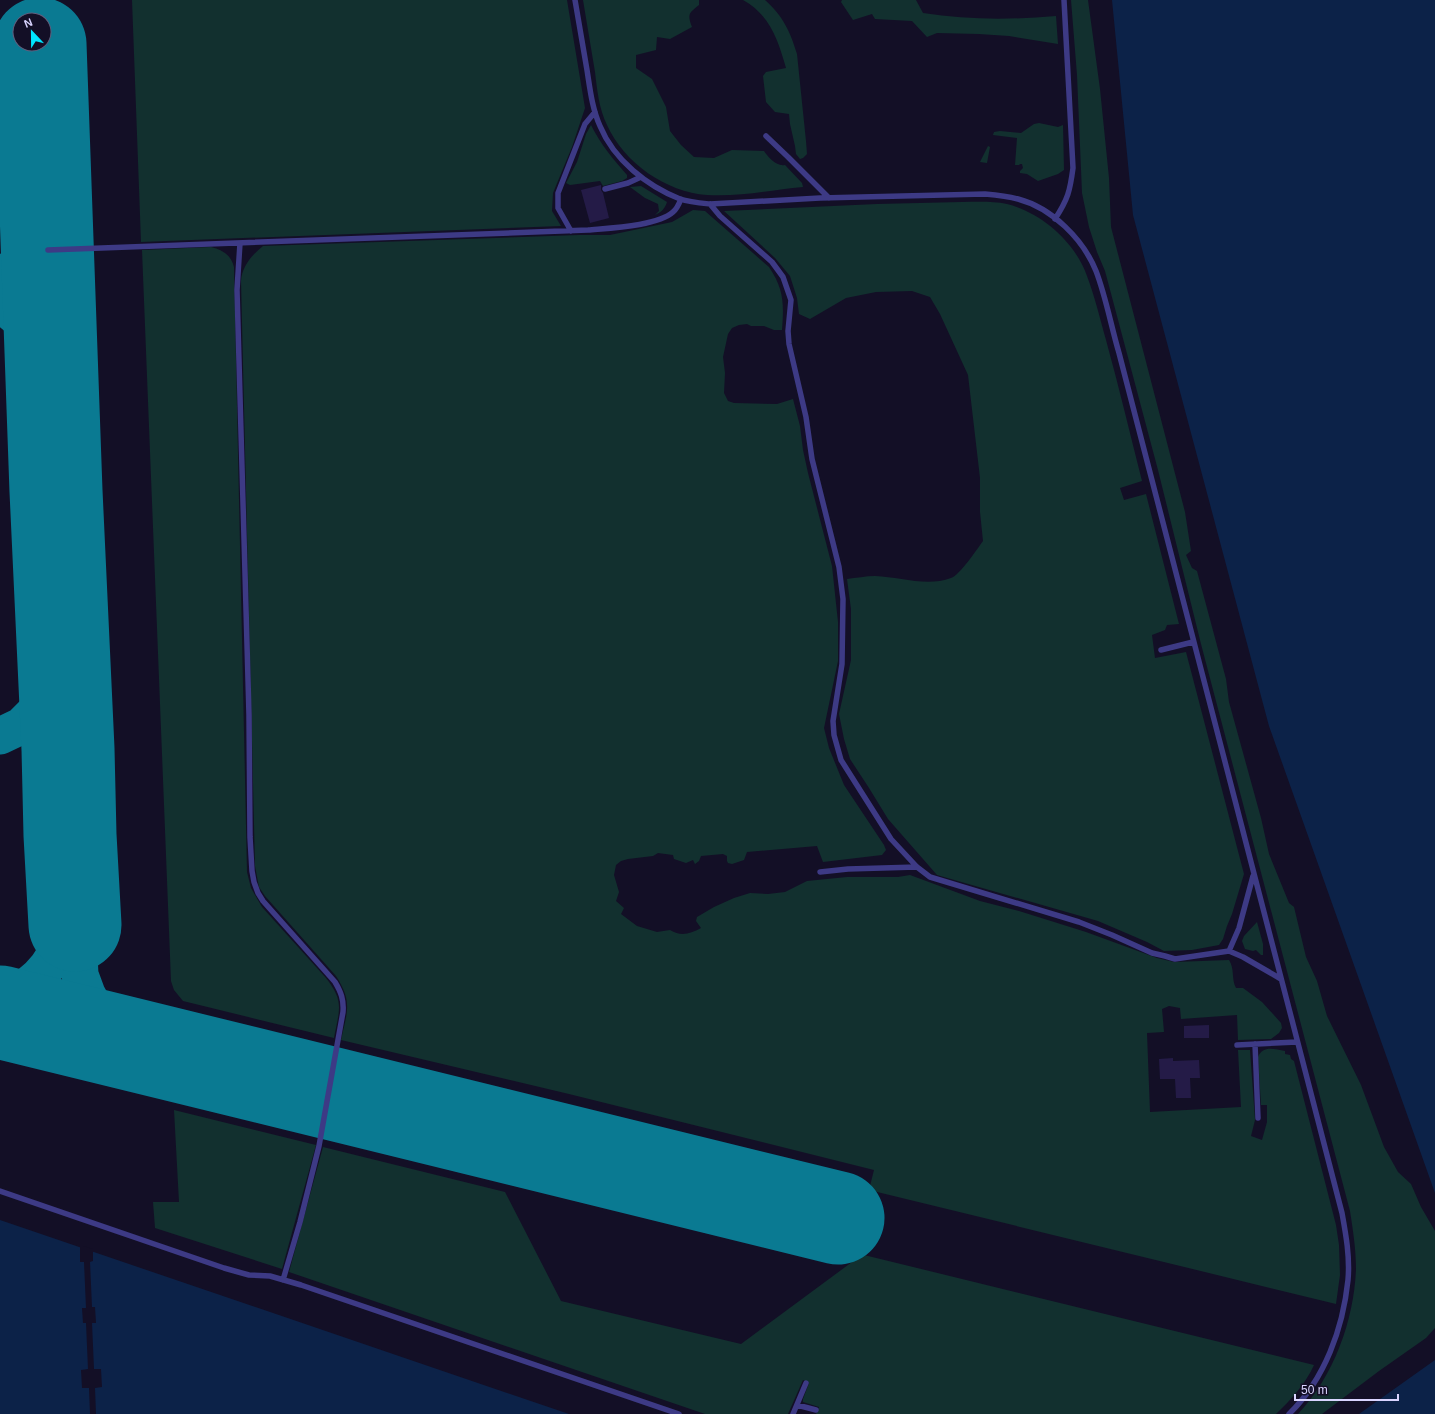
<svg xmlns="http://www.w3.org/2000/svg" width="1435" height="1414" font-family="Arial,sans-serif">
	<rect width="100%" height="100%" fill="#130f26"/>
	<path fill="#12302f" d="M132 0H567L585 108 572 147 553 193 552 211 561 226 141 242Z
		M583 0H699V5C689 13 687 14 692 27L670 39 657 37 656 50 636 55V68L652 79 666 107 670 131 681 145 694 157 714 158 732 150 764 151C768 157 777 167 785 165L802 183 803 187C771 190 739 197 707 195 666 192 624 163 607 125 599 109 597 89 595 72 591 48 587 24 583 0Z
		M743 0H765C783 16 790 31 797 54L806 141 807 154 803 158 800 159 796 154 795 146 790 124 789 114 775 112 766 102 763 76 766 72 786 68C778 40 770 15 743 0Z
		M842 0H916L923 13C967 20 1011 20 1056 16L1058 44 1009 36 979 34 937 33 927 37 912 21 875 19 872 14 853 20 841 2Z
		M1071 0H1088L1100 89 1109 178 1111 227 1185 512 1191 551 1186 555 1192 568 1197 571 1226 679 1229 702 1261 818 1269 854 1289 903 1294 907 1306 957 1317 981 1327 1016 1361 1085 1384 1147 1398 1172 1411 1184 1421 1207 1435 1231V1328L1426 1338 1379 1371 1322 1414H1298C1334 1376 1354 1320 1356 1269 1356 1250 1353 1230 1350 1211L1201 644 1158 470 1105 271 1097 252 1089 227 1082 193 1077 75Z
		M1039 123 1058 127 1063 125 1064 170 1058 174 1038 181 1027 174 1020 173V171L1023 168 1022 164H1020L1019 165H1015L1017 138 993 135 994 132 1000 131 1021 133 1034 124Z
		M591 125C601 145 613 159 627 175V178L622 181 603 186 600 181 570 185 566 183 577 162 586 134Z
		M988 146 990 147 987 163 980 162Z
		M641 186 667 202C665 208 662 212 655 215L659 211 658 204 645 198 630 187Z
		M962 202C977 202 992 201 1007 204 1042 213 1075 242 1087 276 1095 297 1100 319 1106 340 1119 387 1130 434 1142 481L1120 488 1124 500 1146 494 1179 624 1167 625 1165 630 1152 635 1155 658 1186 652 1244 874 1232 914 1227 926 1223 939 1219 945 1192 950 1164 951 1147 942 1098 921 937 875 888 819 869 788 850 759 844 739 839 714 851 660V609L847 579C856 578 866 576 875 576 900 577 927 587 951 578 960 575 977 549 983 541L980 512V478L968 375 940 314 930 297 912 291 876 292 846 298 810 319 799 314 797 298 790 276 775 258 724 211 877 204Z
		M693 210 705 211 769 267C784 289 784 304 782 330H774L764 326H751L747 324 739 325 732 328 728 334 723 357 725 373 724 393 728 401 734 403 777 404 793 399 800 426 803 450 808 473 832 566 838 622V661L824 728 829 748 844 785 884 845 886 850 882 855 823 862 817 846 747 852 744 860 732 864 728 863 727 861V856L723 854 701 856 699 861 695 864 693 860 686 863 674 859 673 855 658 853 653 856 628 859 621 861 616 865 614 875 619 892 616 901 624 908 621 914 637 926 657 932 670 930C681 937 690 934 701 928L696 921 697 917 714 907 734 898 750 893 768 894 785 892 807 881 847 877H898L910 875 980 901 1019 911 1086 932 1157 958 1174 962 1229 960C1235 969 1231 979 1236 988H1243L1262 1002 1273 1014 1281 1023 1282 1028 1279 1033 1271 1039 1238 1040 1237 1015 1181 1019 1180 1008 1169 1006 1162 1009 1164 1032 1147 1033 1150 1112 1241 1107 1238 1050H1250L1255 1120 1251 1136 1262 1140 1267 1122V1105H1261L1258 1057C1263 1045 1274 1049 1285 1051V1054L1290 1055 1291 1059 1294 1061 1336 1225 1339 1245 1340 1275 1336 1304 869 1190 874 1170 569 1094 341 1040C347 1012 353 1002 336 976L265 896 259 887 255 866 241 281C242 266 252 255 263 246L579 235H610L672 222Z
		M211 247C223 250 231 255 234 267L247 872 251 888 262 907 326 978C345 1002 339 1010 334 1038L183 1001 174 990 171 981 142 250Z
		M1257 922 1263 944V955H1261L1256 950 1253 951 1245 949 1242 941 1244 936Z
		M174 1110 316 1145 282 1269 155 1228 153 1202H179Z
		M323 1147 505 1192 561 1301 741 1344 852 1262 864 1255 1314 1365C1306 1383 1291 1400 1276 1414H816L819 1407 803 1402V1399L809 1383 803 1380 788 1414H705L289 1272Z"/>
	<path fill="#0c2248" d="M1112 0H1435V1193L1269 726 1133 215Z
		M0 1220 569 1414H0Z
		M1435 1360V1414H1359Z"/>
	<path fill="#130f26" d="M83 1246 93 1249V1261L90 1262 92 1307H95L96 1323H92L94 1369H101L102 1387 95 1388 96 1414H90L89 1388H82L81 1370 88 1369 86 1323H83L82 1308H86L84 1262H80V1246Z"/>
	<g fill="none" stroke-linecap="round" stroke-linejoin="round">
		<path stroke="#0a7a92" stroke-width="37" d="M0 278 10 271 25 254 34 238 40 211 45 169
			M0 305C19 316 39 336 45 358 50 373 49 391 50 407 51 431 52 456 53 481L56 491
			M0 736 21 726 37 710 51 691 56 674 59 656 55 526 57 506
			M69 813 73 836 80 975 87 994 96 1010 110 1025 140 1042 281 1081
			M67 837 65 777 68 749
			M0 998C40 988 63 952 69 914"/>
		<path stroke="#0a7a92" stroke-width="93" d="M40 44 56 491 68 749 70 835 75 925
			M0 1012 838 1218"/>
	</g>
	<path fill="#241b47" d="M601 185V190L603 193 609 218 590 223 581 190Z
		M1209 1025V1038H1184V1026Z
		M1173 1058V1061L1199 1060 1200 1078H1190L1191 1098H1176L1175 1079H1160L1159 1059Z"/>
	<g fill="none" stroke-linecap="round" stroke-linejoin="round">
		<path stroke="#3d3a85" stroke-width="5.5" d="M575 0C579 23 583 46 587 70 590 89 592 108 600 126 614 160 647 186 680 199 689 202 700 203 710 204L820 198 985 194C996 195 1007 196 1018 199 1052 208 1083 239 1096 271 1106 297 1111 326 1119 353L1342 1213C1346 1235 1350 1257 1348 1280 1343 1328 1325 1379 1289 1414
			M766 136 788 157 829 198
			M605 189 628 183 641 177
			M710 204 720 216 772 262 783 277 791 300 788 331 789 344 806 417 812 459 839 567 843 599 842 664 833 721 834 735 841 760 891 839 917 867 930 877 1079 922 1112 935 1152 953 1165 956 1175 959 1229 951 1243 957 1281 979
			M1055 219C1068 199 1070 191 1073 168L1064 0
			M571 231 558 208V193L585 124 595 112
			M240 243 237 290 249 715 250 837 252 871 254 882 258 893 263 901 335 982C341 992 344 1000 343 1012L319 1146 300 1222 283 1280
			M48 250 588 230C609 228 658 226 673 212 677 209 679 204 681 199
			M1161 650 1193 642
			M820 872 848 869 917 867
			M1229 951 1239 928 1253 876
			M1255 1044 1258 1118
			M1237 1045 1297 1042
			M0 1191 224 1268 249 1275 270 1276 301 1285 679 1414
			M797 1405 816 1410
			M793 1414 806 1383"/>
	</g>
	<g transform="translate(32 32) rotate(338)"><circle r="19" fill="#130f26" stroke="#625e7d"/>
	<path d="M0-3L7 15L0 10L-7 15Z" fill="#00e5ff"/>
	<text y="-6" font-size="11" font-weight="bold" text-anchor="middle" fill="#d9d4ff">N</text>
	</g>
	<path d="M1295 1394v6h103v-6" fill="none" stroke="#d9d4ff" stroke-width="2"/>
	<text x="1301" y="1394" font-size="12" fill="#d9d4ff" stroke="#130f26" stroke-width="3" paint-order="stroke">50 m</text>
</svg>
